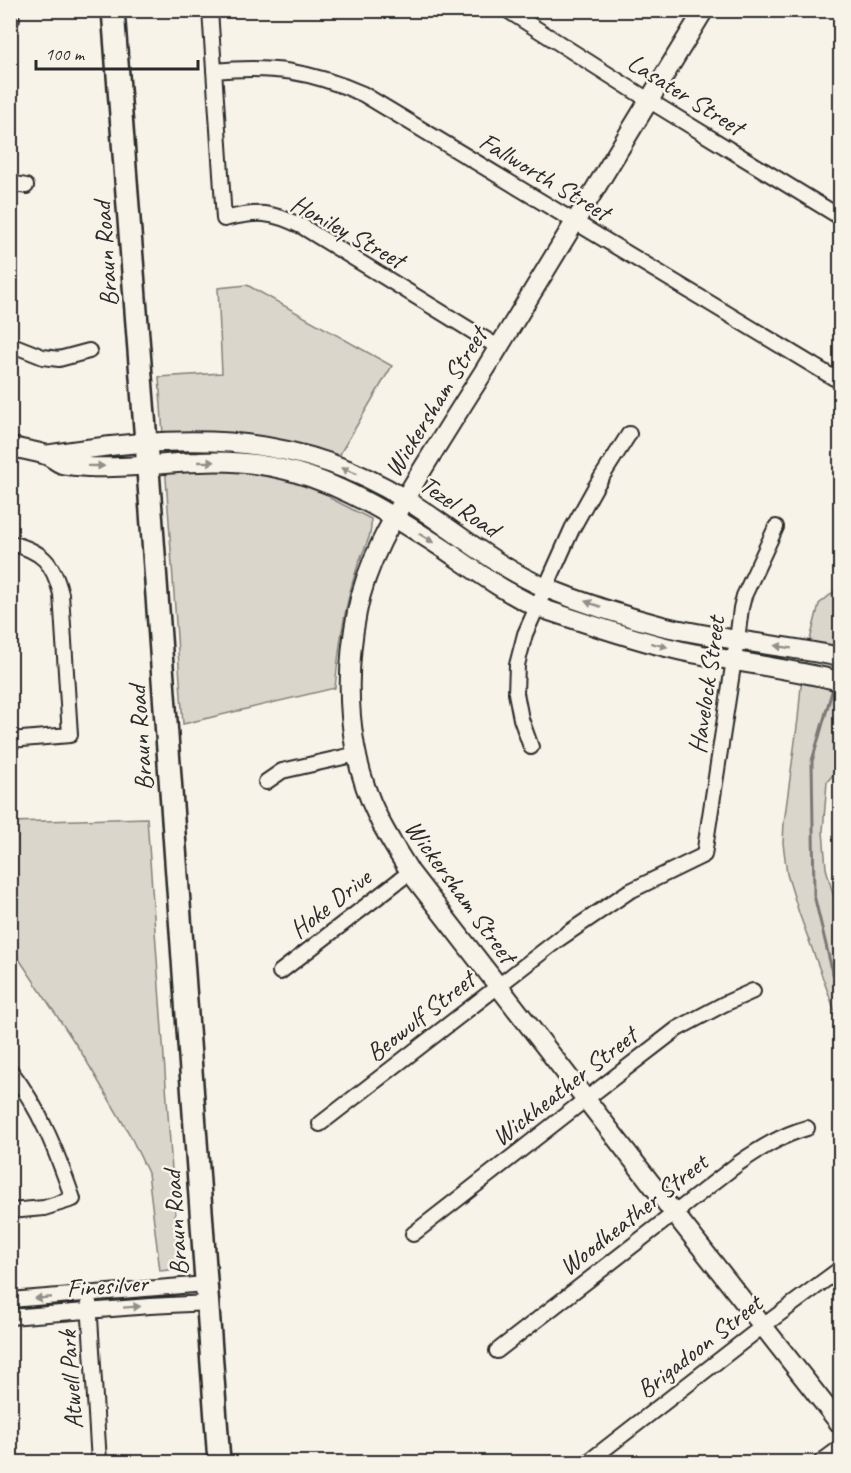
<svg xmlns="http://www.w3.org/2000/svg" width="851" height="1473" font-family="Caveat,sans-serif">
	<rect width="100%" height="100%" fill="#f7f3e8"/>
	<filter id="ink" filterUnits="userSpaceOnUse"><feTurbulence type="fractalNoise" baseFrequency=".0167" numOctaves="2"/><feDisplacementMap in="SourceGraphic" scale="12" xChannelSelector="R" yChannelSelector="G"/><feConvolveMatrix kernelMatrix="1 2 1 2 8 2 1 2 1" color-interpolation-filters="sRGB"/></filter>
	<g filter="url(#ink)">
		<path fill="#dad6cc" stroke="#82807c" stroke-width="1.5" d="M247 285 392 366 341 452 330 498 371 519C373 537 362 551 357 568 344 606 339 648 335 688L183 724 159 377 222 373 218 288Z
			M840 587V760L836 771 827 782 823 831 826 868 834 898 840 913V1025L799 913 787 874 783 843 784 823 798 719 801 686 810 640 819 604Z
			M147 818 179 1269 160 1271 148 1173 130 1135 83 1055 11 947V822Z"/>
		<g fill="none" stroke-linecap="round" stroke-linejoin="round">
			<path stroke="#7a7874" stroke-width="3" d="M833 688 812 761 814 895 833 974 840 985"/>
			<defs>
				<path id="street" d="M210 10 224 219C258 211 271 211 303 227L498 347
					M507 10 650 101 840 217
					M10 19H12
					M214 71C271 65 311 71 363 94L834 378
					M10 183 26 186
					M10 344 43 357 59 359 89 351
					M10 543C42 551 53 562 61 594L70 735 10 740
					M531 747 521 719 516 693 517 665 525 634 572 529 596 486 629 434
					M266 782 282 771 357 754
					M280 972 410 872
					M10 1070C41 1110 57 1153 73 1199L44 1208 10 1211
					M320 1124 559 939 628 892 704 855 737 640 741 608 744 596 776 527
					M413 1234 586 1099 677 1029 724 1004 753 991
					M10 1300 206 1284
					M89 1302 99 1462
					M10 1317 150 1306 208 1303
					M497 1351 739 1163C761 1148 782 1135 807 1128
					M588 1462 763 1326 840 1269
					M821 1462 840 1448"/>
				<path id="secondary" d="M704 10C632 130 559 249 486 368 463 404 441 439 419 475 393 518 366 563 357 612 344 679 347 755 378 817 387 836 399 854 410 872L674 1213 840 1424
					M10 446C22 450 35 451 46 455 52 457 56 462 62 464 70 466 81 466 89 467 126 469 163 463 199 462 230 460 264 464 294 472 348 487 398 519 444 549 475 570 502 591 537 607 583 622 630 639 678 650 732 662 787 668 840 681
					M45 455C175 435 288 427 405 499 452 528 494 566 546 588 583 603 624 616 662 626 721 640 782 645 840 657"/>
				<path id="primary" d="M113 10 146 442 219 1462"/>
			</defs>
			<use href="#street" stroke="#2b2b2b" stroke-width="18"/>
			<use href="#secondary" stroke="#2b2b2b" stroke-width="22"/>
			<use href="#primary" stroke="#2b2b2b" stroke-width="26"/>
			<use href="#street" stroke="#f7f3e8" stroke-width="14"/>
			<use href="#secondary" stroke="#f7f3e8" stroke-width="18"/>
			<use href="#primary" stroke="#f7f3e8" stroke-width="21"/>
		</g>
		<defs><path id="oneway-solid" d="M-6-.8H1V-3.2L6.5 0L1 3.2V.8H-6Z" transform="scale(1.5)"/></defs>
		<g fill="#918f8a">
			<use href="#oneway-solid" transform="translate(206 462)"/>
			<use href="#oneway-solid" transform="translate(96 466) rotate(1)"/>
			<use href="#oneway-solid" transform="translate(349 471) rotate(-159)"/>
			<use href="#oneway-solid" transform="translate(426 538) rotate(32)"/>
			<use href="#oneway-solid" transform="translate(593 604) rotate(-161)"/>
			<use href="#oneway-solid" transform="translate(659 645) rotate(14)"/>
			<use href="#oneway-solid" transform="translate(783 647) rotate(-171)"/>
			<use href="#oneway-solid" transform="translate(43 1298) rotate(175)"/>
			<use href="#oneway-solid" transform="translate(132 1307) rotate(-4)"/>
		</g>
	</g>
	<g text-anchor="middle" stroke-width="5" stroke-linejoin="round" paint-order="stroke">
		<g font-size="26" fill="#2b2b2b" stroke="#f7f3e8">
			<text transform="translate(686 94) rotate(32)" y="9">Lasater Street</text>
			<text transform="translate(545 176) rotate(31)" y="9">Fallworth Street</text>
			<text transform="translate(348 231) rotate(29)" y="9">Honiley Street</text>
			<text transform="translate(105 254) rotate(-94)" y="9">Braun Road</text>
			<text transform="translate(435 402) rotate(-58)" y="9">Wickersham Street</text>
			<text transform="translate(460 506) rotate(34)" y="9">Tezel Road</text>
			<text transform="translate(706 685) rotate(-82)" y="9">Havelock Street</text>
			<text transform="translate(140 738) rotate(-94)" y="9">Braun Road</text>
			<text transform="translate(461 891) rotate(54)" y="9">Wickersham Street</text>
			<text transform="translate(330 903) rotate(-38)" y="9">Hoke Drive</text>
			<text transform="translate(420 1016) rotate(-38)" y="9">Beowulf Street</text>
			<text transform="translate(564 1086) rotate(-38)" y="9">Wickheather Street</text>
			<text transform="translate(633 1214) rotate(-38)" y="9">Woodheather Street</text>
			<text transform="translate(175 1223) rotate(-94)" y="9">Braun Road</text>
			<text transform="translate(107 1285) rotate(-4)" y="9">Finesilver</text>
			<text transform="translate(699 1346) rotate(-38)" y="9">Brigadoon Street</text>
			<text transform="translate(70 1380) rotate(-94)" y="9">Atwell Park</text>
		</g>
	</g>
	<rect width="851" height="1473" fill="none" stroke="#f7f3e8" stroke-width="36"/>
	<rect x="18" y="18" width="815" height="1437" fill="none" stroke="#2b2b2b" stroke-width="2" filter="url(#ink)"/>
	<path d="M36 60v9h162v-9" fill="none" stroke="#2b2b2b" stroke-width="3"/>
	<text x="45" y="60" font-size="18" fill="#2b2b2b" stroke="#f7f3e8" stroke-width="4.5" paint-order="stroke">100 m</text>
</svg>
